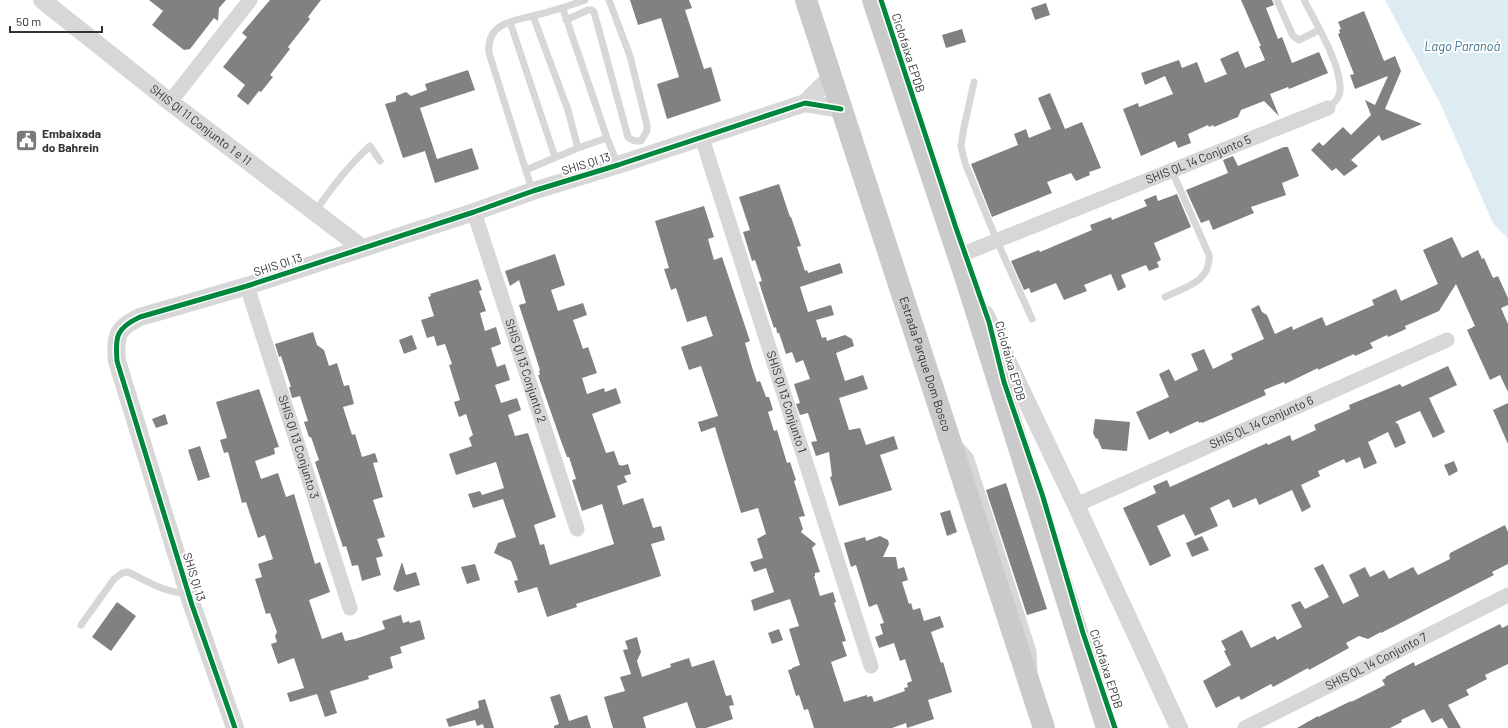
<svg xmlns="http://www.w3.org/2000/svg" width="1508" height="728" font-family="Barlow,sans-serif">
	<rect width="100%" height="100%" fill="#fff"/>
	<path fill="#ddebf3" d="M1385 0H1508V239L1493 223 1440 103Z"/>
	<path fill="#818181" d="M149 0H226L219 8 218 21 214 18 190 49 184 50 152 25 163 11Z
		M270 0H321L308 17 310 19 288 47 290 49 270 75 273 77 261 92 259 91 248 105 237 96 245 85 223 67 247 37 242 33Z
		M630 0H689L692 8 685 10 704 69 711 67 721 101 667 119 657 84 679 77 661 18 638 25Z
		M1241 0H1272L1274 5 1266 8 1278 39 1282 37 1292 63 1319 52 1328 73 1289 89 1288 87 1270 94 1279 116 1264 101 1241 110 1238 117 1233 119 1214 127 1213 125 1209 127 1208 125 1188 134 1191 143 1178 148 1175 141 1141 156 1123 109 1138 103 1139 107 1173 94 1165 76 1145 85 1141 73 1179 60 1182 68 1197 62 1205 83 1227 74 1220 59 1238 51 1245 68 1265 60 1259 46H1261Z
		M1046 3 1050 15 1035 20 1031 8Z
		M1364 11 1384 61 1395 56 1401 71 1385 109 1422 124 1382 141 1379 135 1351 160 1358 166 1344 176 1336 168 1332 171 1311 150 1319 142 1323 146 1343 127 1351 135 1371 115 1365 100 1375 105 1388 76 1355 89 1350 75 1354 74 1338 34 1340 33 1339 30 1341 29 1338 22Z
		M962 29 966 42 946 48 942 35Z
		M468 70 475 90 420 108 437 159 472 148 479 169 435 183 425 151 403 158 385 104 396 101V96L406 92 411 96 427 90 425 84Z
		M1050 93 1065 129 1082 122 1101 168 1089 172 1090 175 1076 181 1071 173 1047 182 1052 193 992 217 971 164 1018 145 1014 134 1026 129 1029 138 1051 129 1038 98Z
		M1284 147H1288L1299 176 1282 183 1286 195 1251 207 1254 213 1213 230 1209 220 1201 223 1186 190 1228 173 1223 160 1233 156 1238 166Z
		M779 184 790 217H791L801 246 797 247 805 271 807 270 808 273 840 263 843 273 800 287 808 312 831 305 834 315 816 320 822 338 826 337 827 341 845 335 852 339 854 346 836 353 845 381 863 375 868 389 839 398 849 430 860 428 866 445 894 436 898 449 880 455 892 490 839 506 830 477 832 476 829 452 816 456 811 442 817 441 808 413 800 415 796 404 800 403 794 384 810 379 803 360 796 363 792 352 786 354 779 333H777L776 327 774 328 764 298 759 282 762 281 755 260 752 261 743 232 750 230 739 197Z
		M1177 194 1191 227 1154 243 1161 260 1157 262 1159 267 1149 271 1146 265 1121 275 1126 287 1118 291 1111 274 1084 285 1087 291 1064 300 1056 283 1031 293 1029 288 1024 290 1011 261 1039 250 1040 252 1092 230 1090 225 1111 217 1112 220 1147 206 1144 200 1156 195 1158 201Z
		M704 206 714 237 708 239 714 260 722 257 750 341 745 343 752 367 757 382 760 381 766 397H769L773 410 768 412 774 431 777 430 787 463 790 462 796 480 794 481 805 516 799 517 803 529 801 532 816 544 812 548 820 572 815 573V576H814L820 596 833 592 836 602 834 603 846 641 842 642 847 656 831 662 844 702 867 695V697L872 696 874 702 905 691 904 688 908 687 907 683 912 681 905 659 900 661 894 643 879 648 875 637 883 634 880 624 884 623 877 604 869 607 856 565 851 567 844 543 865 537 866 541 880 536 888 540 889 544 883 557H896L898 569 904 567 908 580 902 582 909 604 911 603 913 610 920 608 924 621 940 616 944 627 931 632 941 663 943 662 952 692 928 700 934 719 907 728 906 723 892 728H814L808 709 804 710 799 695 796 696 788 670 792 669V668L800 665 789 629 799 626 790 599 754 611 751 600 774 592 766 568 754 572 750 562 763 558 757 539 766 534 758 508 741 513 715 427 701 432 698 422 718 416 701 366 689 370 681 347 713 336 706 316 687 322 676 288 671 290 664 269 669 268 655 221Z
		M1452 237 1462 258 1478 250 1482 259 1484 258 1493 278 1498 276 1508 298V305L1501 308 1508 324V392L1500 375 1490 380 1467 330 1475 326 1456 284 1439 311 1405 326 1406 329 1388 337 1387 335 1370 343 1373 348 1355 356 1354 354 1318 370V368L1285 384 1284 382 1264 390 1266 395 1202 423 1201 422 1199 423 1198 421 1170 434 1168 431 1149 440 1136 412 1169 397 1159 374 1169 369 1175 381 1198 370 1191 354 1204 349 1213 369 1233 359 1231 354 1264 339 1251 309 1259 305 1262 312 1267 315 1275 334 1292 326 1293 330 1322 317 1326 326 1374 305 1372 300 1396 289 1401 301 1438 284 1423 250Z
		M555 254 565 285 551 290 558 311 583 303 587 315 573 320 583 349 588 347 597 373 582 378 587 394 604 388 605 392 616 388 621 403 592 414 606 453 614 451 619 465H621V466L628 464 631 474 624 476 627 482 617 486 623 505 643 498 653 528 661 526 665 540 651 544 661 576 576 604 577 607 547 617 537 587 518 593 514 581 518 580 511 561 494 553 498 543 516 537 503 499 473 508 468 494 480 491 482 495 504 488 496 462 456 475 449 454 472 446 469 438 473 435 466 414 459 417 454 402 460 400 449 365 452 364 445 344 437 346 434 336 427 338 421 320 434 316 428 297 431 296 430 294 478 279 482 290 479 291 486 311 480 313 485 331 496 327 501 344 491 348 497 367 505 364 510 380 495 385 501 403 517 398 521 410 508 415 515 436 528 433 556 517 534 525 540 545 544 544 550 565 614 544 602 504 582 511 572 480 576 479 569 457H567L561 441 538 375H540L539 371 540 370 519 305 526 303 519 280 510 286 505 271Z
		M313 332 317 345 324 350 329 366 337 363 344 386 349 385 354 404 343 407 352 435 355 434 362 457 375 453 378 462 373 463 383 497 373 500 385 537 377 539 383 556 376 558 381 575 362 581 358 565 352 566 346 546 343 547 315 462 319 460 311 437H309L304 422 308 421 300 396 292 398 289 387H291L281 356 279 357 275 344Z
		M412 335 417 349 404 354 399 340Z
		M1448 366 1457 385 1429 398 1445 432 1433 438 1420 411 1395 422 1398 424 1406 443 1395 448 1388 432 1368 442 1377 463 1364 469 1360 457 1346 463 1344 459 1318 471 1320 476 1301 485 1311 507 1302 512 1292 490 1259 505 1256 498 1233 508 1229 499 1210 508 1218 526 1195 536 1184 514 1157 526 1171 556 1150 566 1123 508 1156 493 1153 486 1167 480 1170 487 1267 443 1268 445 1290 435 1292 441 1316 430 1314 425 1350 409 1349 405 1400 384 1402 387Z
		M259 389 279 447 274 448 275 454 255 461 261 479 278 473 286 497 294 494 315 564 320 562 330 592 309 600 322 639 342 632 345 641 355 639 385 629 382 621 401 615 403 623 409 621 410 623 420 620 425 639 400 647 402 653 390 657 393 668 368 676 369 679 330 691 337 713 325 717 317 694 290 702 287 693 304 688 294 658 278 664 271 644 277 642 275 636 277 632 270 613 266 614 255 579 262 577 258 564 273 559 265 535 258 538 246 502 242 503 228 452 224 453 220 440 227 438 216 402Z
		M1508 403V444L1493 410Z
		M165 414 168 424 156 428 152 419Z
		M1095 419 1130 422 1127 451 1102 449 1097 438 1096 439 1093 433Z
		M200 446 210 477 198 481 188 450Z
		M1454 461 1458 471 1449 476 1444 465Z
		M1006 483 1047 609 1027 615 986 490Z
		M950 510 957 532 947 536 940 513Z
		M1505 525 1508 532V564L1492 572 1494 575 1381 633V632L1368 639 1359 636 1346 643 1349 648 1309 670 1308 668 1273 687 1271 684 1241 700 1239 696 1216 708 1203 681 1231 665 1224 651 1226 650 1221 641 1242 630 1251 648 1275 636 1277 640 1302 627 1291 605 1300 601 1305 609 1329 597 1314 568 1323 564 1343 604 1359 596 1349 575 1365 567 1370 577 1384 570 1389 579 1413 567 1418 575 1450 559 1449 555 1450 554V553Z
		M1202 536 1209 550 1192 557 1186 543Z
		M402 562 406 575 416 572 420 585 397 592 393 589Z
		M475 564 480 580 467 584 461 567Z
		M117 602 136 616 111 651 92 637Z
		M1500 624 1502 628 1508 625V664L1485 675 1487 679 1466 690 1469 695 1448 705 1461 728H1448L1442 718 1432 723 1424 709 1401 720 1402 722 1390 728H1297L1318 716V717L1351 701V702L1385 685 1382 680 1386 678 1385 677 1414 662 1415 666Z
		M779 629 783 640 772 644 768 633Z
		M637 637 641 652 637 661 642 677 671 667 670 664 689 658 692 667 714 660 726 696 731 695 734 705 729 706 733 719 706 728H696L687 702 643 717 646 728H613L604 697 625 691 620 677 631 674 623 650 628 649 625 641Z
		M560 694 569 721 587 715 591 728H554V726L559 724 550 697Z
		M485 699 494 728H484L483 724 477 726 475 720 449 727 446 719 479 708 478 701Z"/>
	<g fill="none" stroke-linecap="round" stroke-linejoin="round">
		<path stroke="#d7d7d7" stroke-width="7" d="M1277 0 1293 36 1299 40 1319 30
			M1304 0C1316 23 1342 66 1340 91 1339 99 1334 103 1328 108
			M563 9 607 138 618 165
			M533 16 568 110 578 148
			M566 20 588 10H592L594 12 628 137C632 141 635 141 641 141L647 131V125L630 56 609 0
			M510 22 555 157
			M974 82 964 127 961 146 965 163 997 241 1032 319
			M526 170 578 148 607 138
			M532 190 489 53C488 42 491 32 501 26 511 20 525 18 537 15 553 11 569 6 585 0
			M315 212C331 188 348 166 370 146L380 161
			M1165 297C1185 287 1211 282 1209 255L1172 171
			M959 444 970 456 1033 651 1034 670
			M81 625 114 579 122 573 128 572C147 581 167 594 188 593"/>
		<g stroke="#d7d7d7" stroke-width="15">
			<path d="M170 102 250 0"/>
			<path id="s1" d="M702 138 871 666"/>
			<path id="s2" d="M474 212 577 529"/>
			<path id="s3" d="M958 256 1328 108"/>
			<path id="s4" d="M247 286 350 608"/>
			<path id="s5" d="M1076 505 1447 340"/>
			<path id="s6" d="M1245 728 1508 595"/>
		</g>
		<g stroke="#d7d7d7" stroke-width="18">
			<path id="s7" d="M42 0 170 102 362 248"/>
			<path d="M805 103 831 77"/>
			<path d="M985 314 1076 505 1179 728"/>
			<path d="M235 728 192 605 117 361C115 337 116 328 140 317L247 286 474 212 533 191 618 165 805 103 841 109"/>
		</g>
		<g stroke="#cacaca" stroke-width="22">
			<path id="s8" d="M806 0 1044 728"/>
			<path d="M873 0 966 279 1107 728"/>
		</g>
		<defs>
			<path id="cycleway" d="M881 0 956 228 989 322 1004 382 1043 497 1083 633 1115 728
				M235 728 192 605 117 361C115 337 116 328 140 317L247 286 474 212 533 191 618 165 805 103 841 109"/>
		</defs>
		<use href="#cycleway" stroke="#fff" stroke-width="8"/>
		<use href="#cycleway" stroke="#00873e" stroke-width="5"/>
	</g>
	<defs>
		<symbol id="civic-square" viewBox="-11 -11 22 22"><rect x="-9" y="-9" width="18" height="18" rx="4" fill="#7a7a7a" stroke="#fff"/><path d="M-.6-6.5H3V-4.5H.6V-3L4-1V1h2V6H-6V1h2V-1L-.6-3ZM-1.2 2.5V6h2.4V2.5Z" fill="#fff"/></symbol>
	</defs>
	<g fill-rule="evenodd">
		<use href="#civic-square" x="14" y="128" width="25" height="25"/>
	</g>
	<g text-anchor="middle" stroke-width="4" stroke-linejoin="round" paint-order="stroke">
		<g font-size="12" fill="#333" stroke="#fff">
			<text transform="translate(908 53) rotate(72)" y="4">Ciclofaixa EPDB</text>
			<text dy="4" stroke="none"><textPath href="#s7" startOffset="202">SHIS QI 11 Conjunto 1 e 11</textPath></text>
			<text dy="4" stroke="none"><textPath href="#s3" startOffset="259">SHIS QL 14 Conjunto 5</textPath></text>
			<text transform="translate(586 164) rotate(-17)" y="4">SHIS QI 13</text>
			<text transform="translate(278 265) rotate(-18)" y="4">SHIS QI 13</text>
			<text transform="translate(1010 361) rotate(74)" y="4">Ciclofaixa EPDB</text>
			<text dy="4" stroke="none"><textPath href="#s8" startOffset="383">Estrada Parque Dom Bosco</textPath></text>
			<text dy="4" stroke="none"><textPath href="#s2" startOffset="167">SHIS QI 13 Conjunto 2</textPath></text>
			<text dy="4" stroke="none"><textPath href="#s1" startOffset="277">SHIS QI 13 Conjunto 1</textPath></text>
			<text dy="4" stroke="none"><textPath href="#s5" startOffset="203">SHIS QL 14 Conjunto 6</textPath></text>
			<text dy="4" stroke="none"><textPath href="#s4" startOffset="169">SHIS QI 13 Conjunto 3</textPath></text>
			<text transform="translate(194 577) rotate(73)" y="4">SHIS QI 13</text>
			<text dy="4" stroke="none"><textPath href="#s6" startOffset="147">SHIS QL 14 Conjunto 7</textPath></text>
			<text transform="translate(1106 669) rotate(72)" y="4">Ciclofaixa EPDB</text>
		</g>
		<g font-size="12" font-weight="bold" fill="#333" stroke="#fff" text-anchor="start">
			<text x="42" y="138">Embaixada<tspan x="42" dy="14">do Bahrein</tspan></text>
		</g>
		<g font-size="13" font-style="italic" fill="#3f7597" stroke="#fff">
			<text x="1462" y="51">Lago Paranoá</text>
		</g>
	</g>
	<path d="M10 26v6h92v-6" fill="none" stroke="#333333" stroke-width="2"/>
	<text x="16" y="26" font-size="12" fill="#333333" stroke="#ffffff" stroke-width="3" paint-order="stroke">50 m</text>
</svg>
